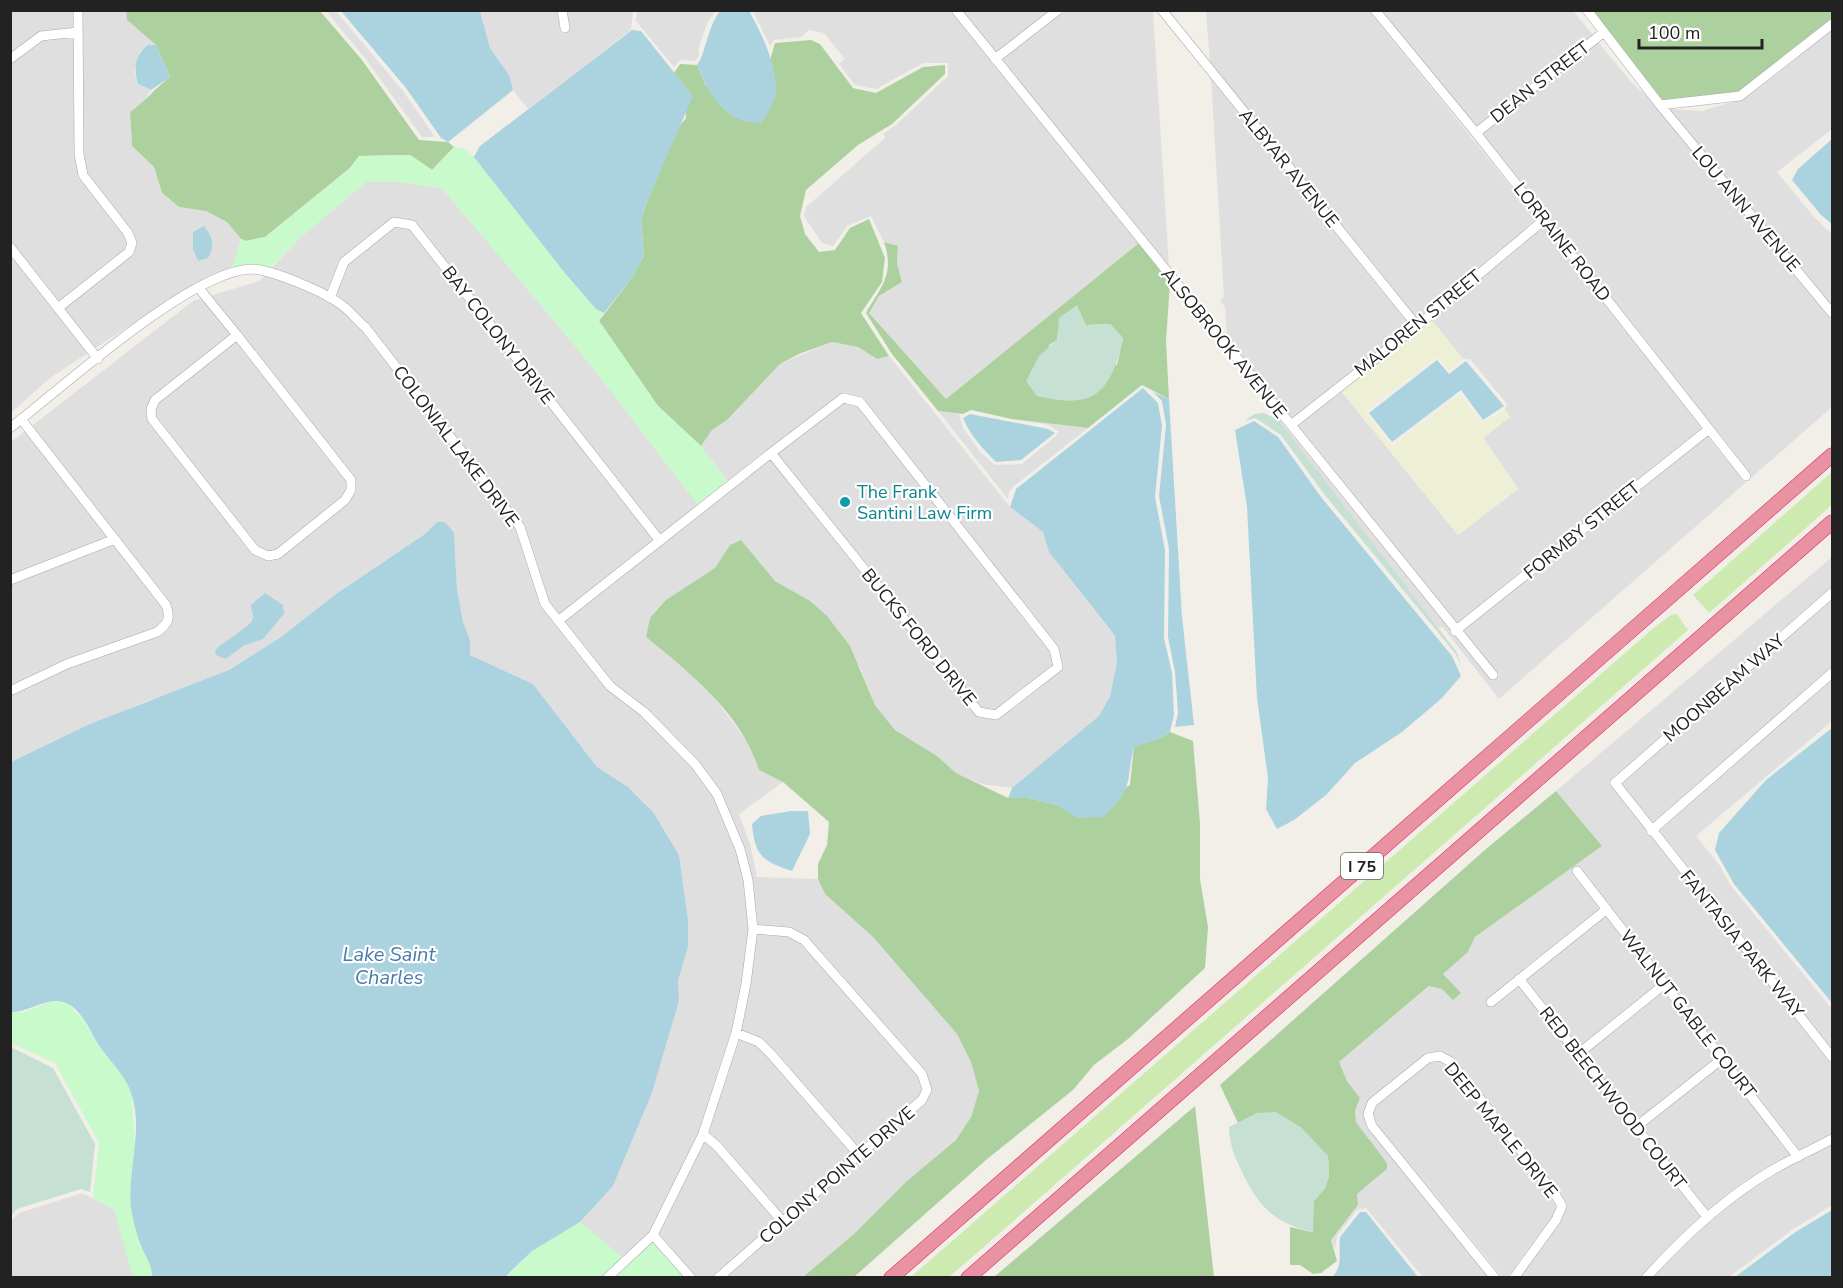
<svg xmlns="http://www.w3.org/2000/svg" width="1843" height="1288" font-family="'Nunito Sans',sans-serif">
	<rect width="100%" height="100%" fill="#f2efe9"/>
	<path fill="#e0dfdf" d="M11 11H126L127 20 156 45H148L140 51 134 72 138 84 151 90 143 103 130 112 132 146 154 167 162 194 179 207 206 211 227 222 241 239 231 271 209 276 176 295 50 378 11 413Z
		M326 11H336L403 91 435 137H422L365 58Z
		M480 11H633L631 30 528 109 513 90 509 75 490 48Z
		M637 11V10L716 11 708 21 699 46V57L695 61 680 60 674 67 636 21Z
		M753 11H950L1139 243 946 399 869 313 879 296 902 282 897 263 898 246 884 242 871 216 847 226 833 246 822 243 804 216 806 207 885 138 883 134 895 126 948 76V63H923L876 89 855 85 839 64 845 59 824 33 809 30 801 37 774 40 770 46Z
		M963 11H1051L997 53Z
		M1065 11H1153L1169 266 1002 60Z
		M1206 11H1369L1538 220 1418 320 1210 62Z
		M1381 11H1573L1593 35 1477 127Z
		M1832 30V129L1777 172 1814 217 1832 234V306L1669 109 1702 111 1742 99Z
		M1598 42 1632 83 1646 95 1832 321V407L1499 699 1442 626 1438 628 1396 575 1289 436 1268 405 1492 681 1499 674 1462 632 1707 435 1745 482 1752 477 1482 133Z
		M1211 78 1410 326 1292 419 1227 338 1225 307 1220 301 1224 297Z
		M366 182H401L442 188 582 354 700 507 731 485 701 446 712 430 727 420 780 364 832 342 858 347 877 359 889 356 1010 507 1043 532 1049 552 1115 637 1117 663 1110 696 1099 716 1012 788 981 784 956 773 937 756 895 730 875 705 860 667 810 601 775 581 741 540 730 545 716 568 666 600 646 637 698 680 715 699 753 749 759 770 783 782 739 814 750 844 757 877 818 879 825 894 873 937 957 1034 971 1062 979 1091 971 1117 956 1140 907 1181 861 1229 803 1277H683L622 1270 594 1241 580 1222 613 1186 652 1093 679 1001 678 981 688 947V920L679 855 653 812 628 787 597 767 533 684 470 655V640L463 622 457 589 454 533 437 522 425 534 336 594 281 637 229 670 176 692 144 702 11 762V442L193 301 259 281 301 237Z
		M1543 226 1702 428 1456 625 1297 426 1341 391 1458 535 1518 489 1483 438 1510 417 1505 410 1507 404 1470 359H1463L1431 319Z
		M938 411 963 414H959L963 428 981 453 995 465 1022 464 1058 434V431L1049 425 1012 419 1088 428 1014 486 1009 492 1008 499Z
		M1832 557V721L1696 836 1720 866 1731 886 1832 1009V1205L1792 1230 1729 1277H1519L1566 1204 1559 1191 1454 1059 1442 1052 1364 1116 1368 1129 1489 1277H1423L1366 1208 1357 1210 1337 1236 1335 1249 1331 1240 1358 1205 1357 1194 1387 1169V1163L1356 1122 1355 1111 1360 1098 1347 1081 1339 1062 1430 986 1461 994 1443 974 1468 952 1475 937 1602 846 1556 791Z
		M1438 1061 1447 1065 1551 1197 1557 1207 1552 1218 1508 1277H1502L1376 1123 1373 1114 1376 1105 1429 1062Z
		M82 1193 114 1209 152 1277 11 1278V1221L19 1213Z"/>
	<path fill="#eef0d5" d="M1431 319 1463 359 1450 369 1440 357H1436L1367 410 1365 415 1392 446 1460 395 1482 424 1505 410 1510 416 1483 438 1518 488 1458 535 1341 391Z"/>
	<path fill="#cdebb0" d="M1832 472V505L1709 613 1693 595Z
		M1677 614 1688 630 994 1238 949 1277H911L1656 626 1671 615Z"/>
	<path fill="#add19e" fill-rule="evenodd" d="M1832 10V19L1738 92 1663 101 1593 11Z
		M126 11H320L362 60 419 140 448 142 454 147 432 170 410 155 359 156 350 168 265 237 246 241 241 239 227 222 206 211 179 207 162 193 154 167 132 146 130 112C145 102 155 88 170 77L156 45 127 20Z
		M811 40 820 44 853 88 876 93 923 67 945 65V74L892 124 858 145 806 190 800 216 805 234 819 252 835 250 850 228 869 219 885 258 882 282 861 313 889 356 877 359 858 347 832 342 799 354 780 364 727 420 712 430 701 446 658 406 599 321 631 279 644 256 641 221 646 204 675 132 686 118 684 85 674 73 680 64 697 65 706 86 775 84 770 60 775 43Z
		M884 242 898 246 897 263 902 282 879 296 869 313 946 399 1139 243 1170 283 1166 341 1169 399 1142 385 1088 428 1012 419 971 410 963 414 938 411 892 354 866 313C881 286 895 275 884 242ZM1060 318 1086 325 1110 324 1123 338 1117 365 1048 346 1057 340Z
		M741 540 775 581 810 601 827 616 850 646 875 705 895 730 937 756 956 773 1008 798H1029L1057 805 1077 817 1130 785 1134 746 1158 739 1170 732 1193 741 1200 823V879L1208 927 1205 968 1128 1039 1094 1065 1073 1090 986 1160 854 1277H803L854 1234 907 1181 956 1140 971 1117 979 1091 971 1062 957 1034 873 937 825 894 818 879V864L827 845 829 822 783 782 759 770C741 713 691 674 646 637L650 618 666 600 715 568 730 545Z
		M1556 791 1602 846 1475 937 1468 952 1443 974 1461 993 1453 1000 1442 989 1429 986 1339 1062 1347 1081 1360 1098 1355 1111 1356 1122 1387 1163V1169L1357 1194 1358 1205 1331 1240 1337 1261 1321 1273 1313 1274 1300 1265H1290V1227L1312 1232 1314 1201 1325 1188 1329 1176 1328 1156 1250 1118 1238 1123 1220 1085 1486 849Z
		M1195 1106 1214 1277H994Z"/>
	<path fill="#c6e0d4" d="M1077 305 1086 325 1110 324 1123 338C1111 393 1094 410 1037 396L1026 381 1039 356 1057 340 1059 318Z
		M1264 413 1278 420 1456 651 1462 667 1455 653 1324 494 1281 435 1255 418 1245 421 1254 414Z
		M11 1047 53 1068 95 1144 90 1192 81 1189 17 1209 11 1216Z
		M1276 1112 1302 1128 1328 1156 1329 1176 1325 1188 1314 1201 1313 1232C1274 1223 1259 1207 1242 1172 1235 1157 1229 1144 1229 1127L1257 1113Z"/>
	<path fill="#c8facc" d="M454 147 466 149 474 157 564 272 596 309 604 313 599 321 658 406 701 446 730 484 700 507 582 354 442 188 401 182H366L301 237 270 268 231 271 241 239 246 241 265 237 350 169 359 156 410 155 432 170Z
		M51 1001 68 1004 81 1017 105 1055 121 1073 132 1095 135 1146 132 1185 142 1249 152 1265V1277H133L114 1209 93 1198 99 1143 55 1063 11 1043V1012L22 1013Z
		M580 1222 627 1261 653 1235 691 1278H506L532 1251Z"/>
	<path fill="#aad3df" d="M341 11H480L490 48 509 75 513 90 448 142 441 138 406 88Z
		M720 11H749C761 31 784 80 773 103 770 110 765 117 761 123 725 124 709 94 697 65 706 53 707 28 720 11Z
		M632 30 641 31 693 96 646 204 641 221 644 256 631 279 604 313 596 309 564 272 474 157 480 146Z
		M148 45H156L170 77 151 90 138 84C133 69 135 54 148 45Z
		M1832 139V224L1821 215 1792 180 1798 169Z
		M204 226C213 237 215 246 208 258L198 261 193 249V232Z
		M1437 360 1449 374 1466 361 1504 406 1483 420 1461 390 1392 442 1369 413Z
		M1143 388 1158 403 1162 426 1155 497 1165 550 1164 638 1172 673 1174 714 1170 732 1158 739 1134 747C1125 784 1135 787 1103 817L1077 818 1057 805 1029 798H1008L1012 788 1099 716 1110 696 1117 663 1115 636 1049 552 1043 532 1010 507 1016 489Z
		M1153 392 1169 399 1182 617 1194 725 1175 727 1178 713 1175 672 1168 637 1169 549 1159 496 1166 425 1162 401Z
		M970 414 1048 429 1055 433 1021 460 996 462C983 449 970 435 963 418Z
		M1254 421 1278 437 1321 497 1452 656 1461 676 1442 698 1402 732 1355 763 1326 795 1294 820 1277 829 1266 809 1268 778 1257 698 1247 507 1235 430Z
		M437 522H445L454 533 457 589 463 622 470 640V655L533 684 597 767 628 787 653 812 679 855 688 920V947L678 981 679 1001 652 1093 613 1186 580 1222 532 1251 505 1277H152C152 1264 147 1260 142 1248 137 1236 133 1221 131 1208 127 1172 144 1129 131 1093 125 1074 109 1061 98 1044 91 1032 81 1010 68 1004 48 994 30 1013 11 1012V762L90 724 229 670 281 637 336 594 425 534Z
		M265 593 283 605 284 614 263 639 243 646 226 659 216 655 215 650C223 642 250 627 253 619 254 614 251 610 251 605Z
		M1832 728V1003L1734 884 1715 850 1719 833 1766 780Z
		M791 811H808L810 834 792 871C762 861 755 856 752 824L761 816Z
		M1832 1210V1275L1827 1278 1735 1277 1794 1233Z
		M1360 1212H1366L1418 1277H1332C1344 1266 1338 1252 1340 1237Z"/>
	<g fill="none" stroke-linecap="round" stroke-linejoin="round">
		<defs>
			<path id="minor" d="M562 10 565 28
				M956 10 1493 675
				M1162 10 1417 326
				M1375 10 1476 133 1746 476
				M1587 10 1660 105 1740 96 1832 24
				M10 59 41 36 78 32
				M995 59 1058 10
				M1660 105 1832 313
				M1476 133 1604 32
				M10 247 98 359
				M198 287 237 335
				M330 298 344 262 394 222 412 225 660 541
				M58 308 129 252 132 243 128 233 83 175 79 154 78 10
				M237 335 351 480V490L345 500 278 554 268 556 255 550 152 419 151 409 155 400Z
				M843 398 860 402 1054 649 1058 667 996 715 979 712 771 453Z
				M1291 425 1417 326 1544 220
				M10 428C62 388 190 271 251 269 271 269 327 293 343 306 351 312 358 321 366 328L520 527 545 604 610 686 644 712 695 764 717 794 740 849 748 880 753 929 746 984 736 1033 703 1134 653 1235 607 1278
				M10 580 115 539
				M1832 593 1615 783 1832 1057
				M558 621 771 453
				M1455 631 1709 429
				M10 691 67 664 157 632C168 624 171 618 166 605L21 419
				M1651 831 1832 673
				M1577 871 1798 1157
				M1519 979 1707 1217
				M1491 1002 1607 909
				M736 1033 759 1042 771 1054 859 1155
				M1578 1054 1666 983
				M1636 1127 1723 1058
				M703 1134 717 1146 783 1222
				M653 1235 691 1278
				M718 1278 922 1100 927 1090 922 1074 804 940 789 932 753 929
				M1495 1278 1372 1126 1368 1114 1372 1103 1428 1058 1440 1056 1451 1062 1555 1194 1562 1206 1556 1220 1514 1278
				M1646 1278C1683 1237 1723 1199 1771 1171 1791 1159 1812 1150 1832 1139"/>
			<path id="highway" d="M891 1278 1832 455
				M968 1278 1832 522"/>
		</defs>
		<use href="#minor" stroke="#a9a9a9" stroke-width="10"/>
		<use href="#highway" stroke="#dc2a67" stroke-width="15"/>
		<use href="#minor" stroke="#fff" stroke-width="9"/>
		<use href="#highway" stroke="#e892a2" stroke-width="14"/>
	</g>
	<circle fill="#0f9aa8" stroke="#fff" stroke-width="2" cx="845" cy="502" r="6"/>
	<g text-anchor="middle" stroke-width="4.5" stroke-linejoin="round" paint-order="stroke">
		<rect fill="#fff" stroke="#646464" stroke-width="1.5" x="1341" y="853" width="42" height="26" rx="4.5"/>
		<g font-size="16" font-weight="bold" fill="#222">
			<text x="1362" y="872">I 75</text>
		</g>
		<g font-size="18" fill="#222" stroke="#fff">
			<text transform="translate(1540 82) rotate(-38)" y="6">DEAN STREET</text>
			<text transform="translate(1289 168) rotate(51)" y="6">ALBYAR AVENUE</text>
			<text transform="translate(1746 209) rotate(50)" y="6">LOU ANN AVENUE</text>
			<text transform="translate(1562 242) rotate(52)" y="6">LORRAINE ROAD</text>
			<text transform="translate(1418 323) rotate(-39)" y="6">MALOREN STREET</text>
			<text transform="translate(498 335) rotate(52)" y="6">BAY COLONY DRIVE</text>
			<text transform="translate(1224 343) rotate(51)" y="6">ALSOBROOK AVENUE</text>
			<text transform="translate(456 446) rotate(53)" y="6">COLONIAL LAKE DRIVE</text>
			<text transform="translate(1582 530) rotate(-39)" y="6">FORMBY STREET</text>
			<text transform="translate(919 637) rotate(51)" y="6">BUCKS FORD DRIVE</text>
			<text transform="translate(1724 688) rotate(-41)" y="6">MOONBEAM WAY</text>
			<text transform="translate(1742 944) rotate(51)" y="6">FANTASIA PARK WAY</text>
			<text transform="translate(1688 1014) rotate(52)" y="6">WALNUT GABLE COURT</text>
			<text transform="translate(1613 1098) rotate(52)" y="6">RED BEECHWOOD COURT</text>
			<text transform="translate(1501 1130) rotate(51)" y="6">DEEP MAPLE DRIVE</text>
			<text transform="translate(837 1175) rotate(-41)" y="6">COLONY POINTE DRIVE</text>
		</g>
		<g font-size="18" fill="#0d838f" stroke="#fff" text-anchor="start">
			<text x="857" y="498">The Frank<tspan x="857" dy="21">Santini Law Firm</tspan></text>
		</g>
		<g font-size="20" font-style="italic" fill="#4a7aab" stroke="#fff">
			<text x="389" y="961">Lake Saint<tspan x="389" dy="23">Charles</tspan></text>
		</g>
	</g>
	<rect width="1843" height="1288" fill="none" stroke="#222222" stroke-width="24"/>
	<path d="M1639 39v9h123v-9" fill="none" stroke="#222222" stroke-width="3"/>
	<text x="1648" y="39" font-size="18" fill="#222222" stroke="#ffffff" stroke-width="4.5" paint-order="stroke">100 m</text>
</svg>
